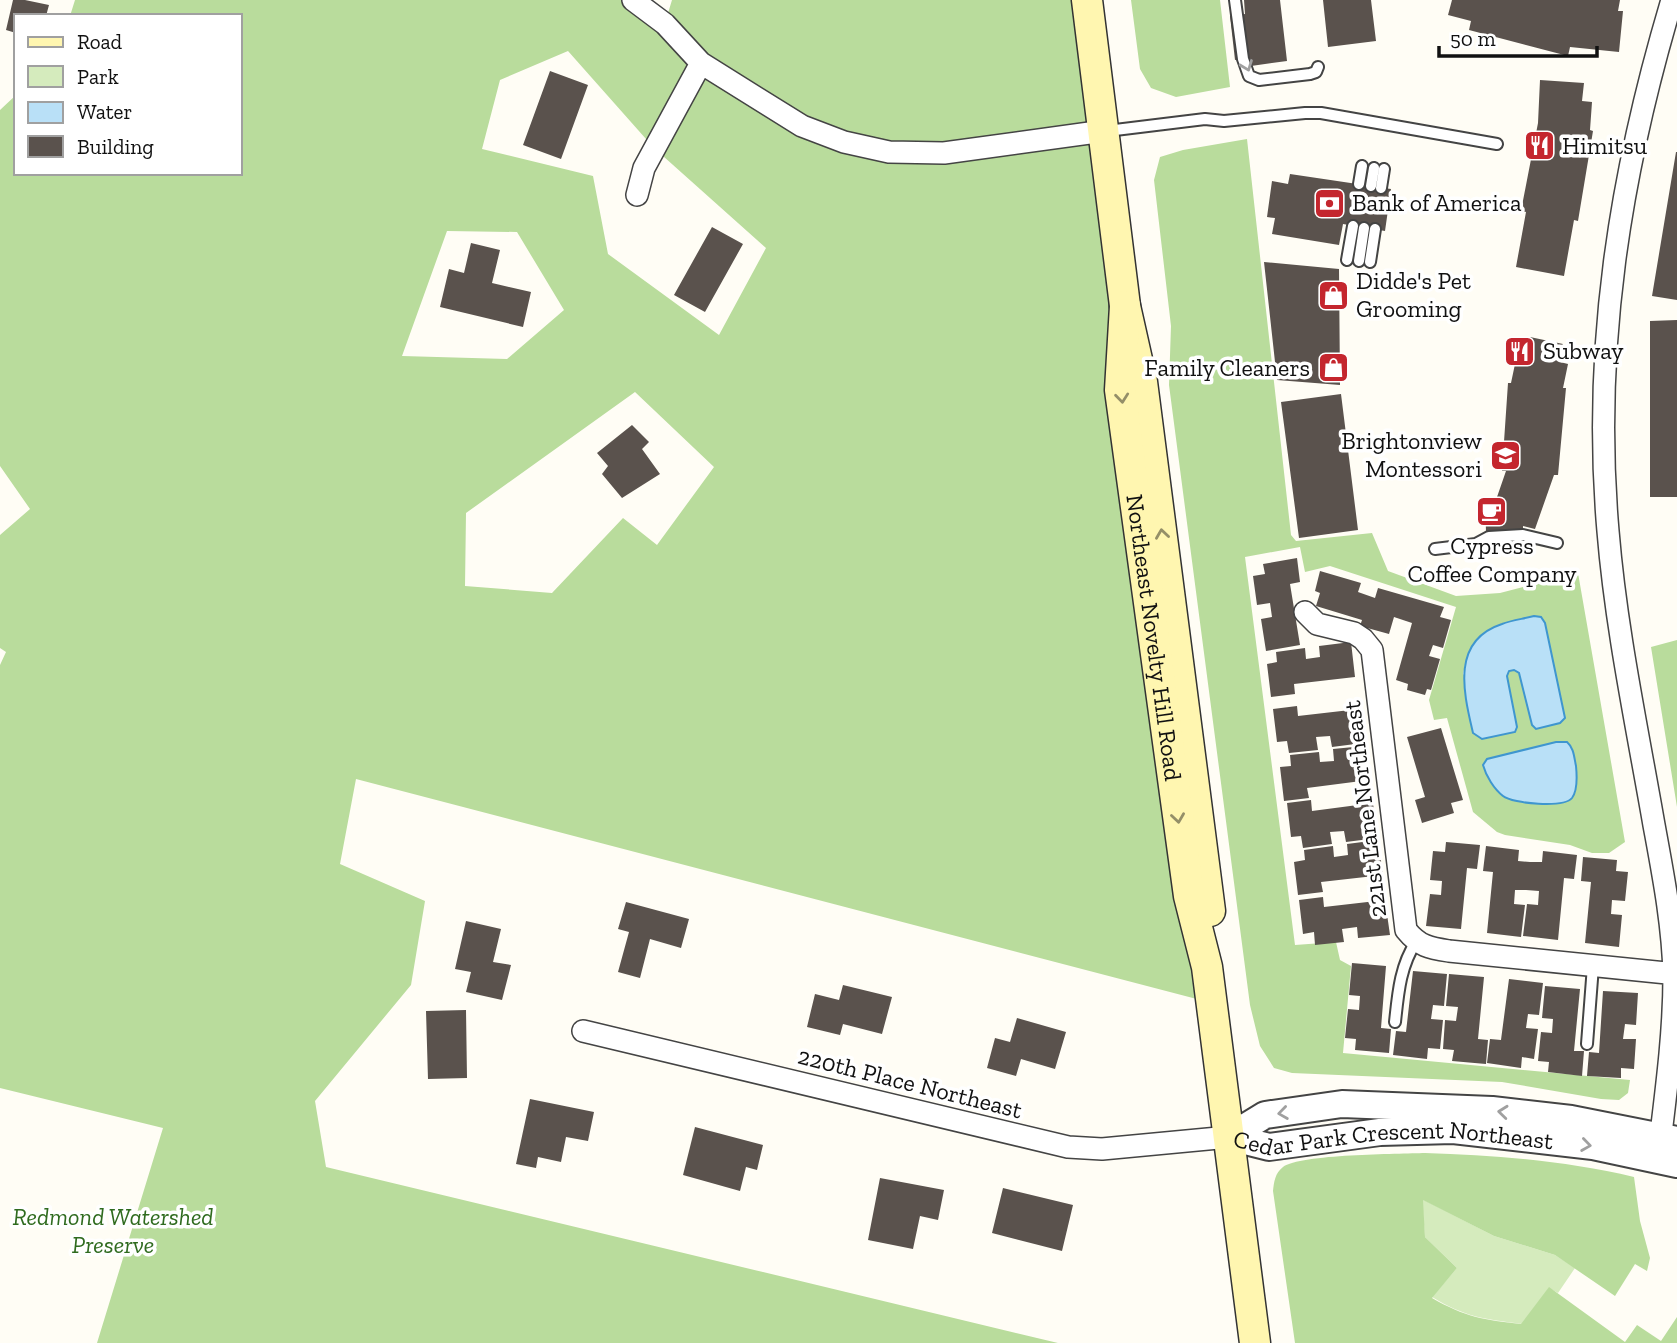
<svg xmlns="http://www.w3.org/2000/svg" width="1677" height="1343" font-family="'Zilla Slab',serif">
	<rect width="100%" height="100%" fill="#fffdf5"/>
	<path fill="#d5ebbd" d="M1422 1199 1494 1236 1555 1255 1575 1268 1558 1293 1549 1288 1522 1324C1484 1319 1465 1317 1432 1297L1457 1268 1425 1237Z"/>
	<path fill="#b9dc9c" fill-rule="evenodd" d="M75 0H633L665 23 672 0H1087L1212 1003 356 779 340 864 425 901 411 985 315 1101 326 1167 1058 1343H97L163 1128 0 1088V665L6 652 0 648V535L30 509 0 466V110L16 95V173H240V16H70ZM568 51 654 148 766 248 719 335 608 254 593 176 482 149 500 80ZM447 231 517 232 564 310 507 359 402 356ZM635 392 714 467 657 545 623 518 552 593 465 586 466 513Z
		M1131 0H1220L1230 87 1176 97 1151 88 1140 69Z
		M1247 139 1291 535 1296 541 1372 533 1388 571 1456 596 1500 593 1578 573 1625 842 1609 853H1592L1570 845 1505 835 1497 832 1473 812 1447 718 1434 720 1429 700 1456 607 1330 566 1305 572 1300 547 1245 557 1295 945 1336 942 1340 960 1351 966 1343 1053 1630 1080 1628 1093 1619 1100 1601 1099 1502 1082 1292 1073 1274 1068 1260 1046 1250 1005 1169 385 1171 326 1154 180 1160 157 1183 150ZM1541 618 1545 623 1565 718 1532 725 1519 673 1515 670 1509 671 1507 676 1517 727 1463 674 1466 660 1473 644Z
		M1677 640V807L1651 647Z
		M1425 1153C1495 1155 1566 1161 1634 1177L1640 1221 1650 1258 1647 1271 1635 1264 1615 1296 1555 1255 1494 1236 1423 1200 1425 1237 1457 1268 1432 1298C1465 1317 1484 1320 1521 1324L1549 1287 1625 1342 1637 1325 1661 1341 1677 1317V1343H1295L1273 1191C1274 1182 1275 1173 1283 1167 1300 1154 1399 1154 1425 1153Z"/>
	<path fill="#b9e0f7" stroke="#3f96cf" stroke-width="2" d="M1534 616 1541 617 1545 623 1565 718 1560 723 1536 729 1532 725 1519 673 1514 670 1509 671 1507 676 1517 727 1515 732 1482 739 1473 733C1464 694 1450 641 1502 624 1512 620 1523 619 1534 616Z
		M1556 742H1567C1574 748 1574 757 1576 766 1577 776 1578 790 1572 798 1564 808 1513 804 1503 796 1494 789 1486 776 1483 765L1487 759Z"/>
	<path fill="#5a524d" d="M13 0H25L49 5 46 16H16V33L6 30Z
		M1244 0H1280L1287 61 1251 66 1250 58 1235 60 1230 16 1245 14Z
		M1323 0H1371L1376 41 1328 47Z
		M1452 0H1620L1618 11H1623L1619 52 1570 47 1568 56 1469 30 1471 21 1448 15Z
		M550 71 588 85 561 159 523 145Z
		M1540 80 1584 83 1582 101 1592 102 1590 130 1593 131 1578 221 1574 220 1564 276 1516 267 1526 212 1521 211 1538 123Z
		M1676 152H1677V300L1652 296Z
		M1290 174 1391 189 1385 231 1343 224 1339 245 1272 234 1275 218 1267 217 1272 181 1288 184Z
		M712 227 743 244 705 312 674 295Z
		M471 243 500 250 492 283 531 292 523 327 440 307 449 269 464 273Z
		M1264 262 1339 269 1340 385 1277 380Z
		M1677 320V497H1650V321Z
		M1530 337 1563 344 1560 362 1568 364 1563 388H1566L1558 475H1554L1535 529 1523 526V530L1486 532 1485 498 1497 497 1506 471H1502L1508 383H1511L1515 364H1512L1516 346 1528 348Z
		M1341 394 1358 530 1299 538 1281 402Z
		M632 425 649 442 642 449 660 474 622 498 602 474 608 466 597 453Z
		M1297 558 1300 582 1290 584 1300 645 1266 651 1261 619 1272 617 1270 603 1257 605 1253 576 1265 574 1263 564Z
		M1320 571 1361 583 1358 592 1375 598 1378 588 1444 607 1440 617 1451 620 1443 648 1433 645 1429 656 1440 659 1431 690 1427 689 1425 695 1407 690 1408 684 1396 680 1412 623 1394 617 1389 634 1360 626 1362 620 1316 606 1320 593 1315 591Z
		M1351 642 1355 677 1294 684 1295 694 1271 697 1267 664 1277 662 1276 652 1305 648 1306 659 1320 657 1319 646Z
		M1297 706 1298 716 1359 709 1363 743 1332 747 1330 736 1316 737 1318 750 1289 753 1287 741 1277 742 1273 709Z
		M1441 728 1463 800 1451 803 1454 813 1422 823 1415 800 1425 797 1407 737Z
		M1364 746 1369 780 1307 788 1309 798 1284 801 1280 767 1291 766 1290 755 1319 752 1320 762 1334 761 1333 749Z
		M1311 800 1312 811 1373 803 1377 838 1346 842 1344 831 1330 832 1332 844 1303 848 1301 836 1291 837 1287 803Z
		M1378 840 1383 875 1321 882 1323 892 1298 895 1294 862 1305 860 1304 850 1333 846 1334 857 1348 855 1347 844Z
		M1446 842 1480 845 1477 869 1467 868 1461 929 1426 926 1430 894 1441 895 1442 881 1430 880 1433 851 1445 852Z
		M1486 846 1519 850 1518 861 1530 862H1542L1543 851 1577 855 1574 879 1564 878 1558 940 1523 936 1527 904 1538 905 1539 891 1526 890H1515L1514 904 1525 905 1521 937 1487 933 1493 872 1483 871Z
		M1583 857 1617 860 1616 871 1628 872 1625 901 1612 900 1611 914 1622 915 1619 947 1585 943 1591 882 1581 881Z
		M1323 897 1324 907 1385 900 1390 935 1358 938 1357 927 1342 929 1344 942 1315 945 1314 932 1303 934 1299 900Z
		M626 902 689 919 681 948 650 939 640 978 618 972 629 932 618 929Z
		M466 921 501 929 493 962 511 965 502 1000 466 992 471 972 455 969Z
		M1352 963 1386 966 1381 1028 1391 1029 1389 1053 1355 1050 1356 1039 1345 1038 1348 1009 1359 1010 1360 996 1349 995Z
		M1413 971 1447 974 1444 1006 1433 1005 1431 1019 1443 1020 1440 1049 1428 1048 1427 1059 1393 1055 1396 1031 1406 1032Z
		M1449 974 1484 977 1478 1039 1488 1040 1486 1064 1452 1061 1454 1050 1443 1049 1445 1020 1456 1021 1458 1007 1446 1006Z
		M1509 979 1543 983 1539 1015 1528 1014 1526 1028 1538 1029 1534 1059 1522 1057 1521 1068 1487 1063 1490 1039 1501 1040Z
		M843 985 892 997 882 1034 843 1024 840 1035 807 1027 815 994 839 1000Z
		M1545 986 1580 989 1574 1051H1584L1582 1076 1548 1072 1549 1062 1538 1061 1541 1032 1552 1033 1553 1019 1542 1018Z
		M1603 991 1638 993 1636 1025 1625 1024 1623 1039H1636L1634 1069 1621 1068V1078L1587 1076 1589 1052 1599 1053Z
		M466 1010 467 1078 428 1079 426 1011Z
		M1017 1018 1066 1032 1055 1069 1021 1059 1016 1076 987 1068 995 1038 1010 1042Z
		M530 1099 594 1112 588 1141 566 1137 561 1162 538 1157 536 1168 516 1164Z
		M695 1127 763 1145 757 1170 746 1167 740 1191 683 1175Z
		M880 1178 944 1190 938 1220 920 1216 913 1249 868 1240Z
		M1003 1188 1073 1205 1062 1251 992 1233Z"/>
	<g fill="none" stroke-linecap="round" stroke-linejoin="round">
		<defs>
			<path id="service" d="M1235 0 1243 59 1249 76 1259 80 1310 74 1316 72 1318 67
				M1107 131 1205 119 1224 121 1305 113H1321L1497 144
				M1359 184 1362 166
				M1371 186 1374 168
				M1381 188 1384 169
				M1347 260 1353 226
				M1359 261 1364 228
				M1370 262 1375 229
				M1435 549 1476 544 1489 537 1523 535 1557 543
				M1395 1022C1398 994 1400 966 1416 942
				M1587 1044 1593 966"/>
			<path id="minor" d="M633 0 665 24 701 63 802 126 844 142 889 152 944 153 1104 131
				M637 195 644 168 701 63
				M1305 612 1317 624 1354 633 1363 639 1372 650 1406 930C1419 946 1429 948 1449 951L1677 974
				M583 1031 1068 1147 1102 1149 1229 1137
				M1659 1150C1666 1092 1674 1034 1674 976 1673 925 1663 874 1654 825 1637 727 1616 629 1608 531 1592 348 1620 174 1672 0"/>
			<g id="tertiary">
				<path d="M1229 1137 1265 1115 1342 1104 1492 1110 1571 1119 1677 1140"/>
				<path id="s1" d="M1229 1137 1269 1147 1380 1132 1453 1130 1593 1146 1677 1164"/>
			</g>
			<g id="secondary">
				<path d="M1087 0 1125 306 1142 382 1210 911"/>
				<path id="s2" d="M1125 306 1120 390 1189 896 1207 967 1255 1343"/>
			</g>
		</defs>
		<use href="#service" stroke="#444" stroke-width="14"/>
		<use href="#minor" stroke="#444" stroke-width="24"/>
		<use href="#tertiary" stroke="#444" stroke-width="30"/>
		<use href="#secondary" stroke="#333" stroke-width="33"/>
		<use href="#service" stroke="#fff" stroke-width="10"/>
		<use href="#minor" stroke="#fff" stroke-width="21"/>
		<use href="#tertiary" stroke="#fff" stroke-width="26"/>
		<use href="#secondary" stroke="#fff6b0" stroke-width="30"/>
	</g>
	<defs><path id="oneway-chevron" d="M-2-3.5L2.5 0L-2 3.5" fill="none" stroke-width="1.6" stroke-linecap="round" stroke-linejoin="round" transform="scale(1.75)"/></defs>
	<g stroke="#a0a0a0">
		<use href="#oneway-chevron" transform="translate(1247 66) rotate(69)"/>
		<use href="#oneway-chevron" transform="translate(1503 1112) rotate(-174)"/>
		<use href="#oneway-chevron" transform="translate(1283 1113) rotate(172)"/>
		<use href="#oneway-chevron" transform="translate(1586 1145) rotate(8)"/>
	</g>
	<g stroke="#948f68">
		<use href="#oneway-chevron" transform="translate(1122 398) rotate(84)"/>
		<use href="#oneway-chevron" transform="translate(1162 534) rotate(-98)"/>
		<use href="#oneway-chevron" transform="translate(1178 818) rotate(82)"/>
	</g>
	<defs>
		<symbol id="restaurant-square" viewBox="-11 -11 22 22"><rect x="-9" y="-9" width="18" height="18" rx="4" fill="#c4262e" stroke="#fff"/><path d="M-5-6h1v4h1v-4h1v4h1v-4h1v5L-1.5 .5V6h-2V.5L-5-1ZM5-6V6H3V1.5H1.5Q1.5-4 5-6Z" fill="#fff"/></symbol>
		<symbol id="bank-square" viewBox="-11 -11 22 22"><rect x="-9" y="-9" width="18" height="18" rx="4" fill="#c4262e" stroke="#fff"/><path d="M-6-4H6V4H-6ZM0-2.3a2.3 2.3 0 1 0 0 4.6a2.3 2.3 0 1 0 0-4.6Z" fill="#fff"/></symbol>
		<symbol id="shop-square" viewBox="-11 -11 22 22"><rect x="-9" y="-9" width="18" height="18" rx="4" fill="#c4262e" stroke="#fff"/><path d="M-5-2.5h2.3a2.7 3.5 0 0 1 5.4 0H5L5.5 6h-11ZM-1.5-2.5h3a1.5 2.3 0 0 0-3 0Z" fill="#fff"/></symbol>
		<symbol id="school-square" viewBox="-11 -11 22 22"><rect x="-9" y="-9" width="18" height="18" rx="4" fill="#c4262e" stroke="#fff"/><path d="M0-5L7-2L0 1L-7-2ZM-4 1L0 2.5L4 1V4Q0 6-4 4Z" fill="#fff"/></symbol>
		<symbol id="cafe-square" viewBox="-11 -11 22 22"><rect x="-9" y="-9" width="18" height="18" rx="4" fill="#c4262e" stroke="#fff"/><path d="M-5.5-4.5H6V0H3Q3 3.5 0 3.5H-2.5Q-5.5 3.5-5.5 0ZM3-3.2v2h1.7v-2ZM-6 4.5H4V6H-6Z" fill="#fff"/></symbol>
	</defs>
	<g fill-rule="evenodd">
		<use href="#restaurant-square" x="1522" y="128" width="35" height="35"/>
		<use href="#bank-square" x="1312" y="186" width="35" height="35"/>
		<use href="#shop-square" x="1316" y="278" width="35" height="35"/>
		<use href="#restaurant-square" x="1502" y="334" width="35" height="35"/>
		<use href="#shop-square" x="1316" y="350" width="35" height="35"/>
		<use href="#school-square" x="1488" y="438" width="35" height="35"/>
		<use href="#cafe-square" x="1474" y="494" width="35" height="35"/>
	</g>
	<g text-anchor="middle" stroke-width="7" stroke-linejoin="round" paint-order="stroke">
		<g font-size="24" fill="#111" stroke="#fff" text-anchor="start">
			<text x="1562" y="154">Himitsu</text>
			<text x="1352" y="211">Bank of America</text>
			<text x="1356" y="289">Didde's Pet<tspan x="1356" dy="28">Grooming</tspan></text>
			<text x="1543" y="359">Subway</text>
			<text x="1310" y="376" text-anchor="end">Family Cleaners</text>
			<text x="1482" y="449" text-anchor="end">Brightonview<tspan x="1482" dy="28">Montessori</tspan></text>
			<text x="1492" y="554" text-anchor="middle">Cypress<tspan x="1492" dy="28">Coffee Company</tspan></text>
		</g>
		<g font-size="24" fill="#111" stroke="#fff">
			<text dy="8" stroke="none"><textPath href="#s2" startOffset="334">Northeast Novelty Hill Road</textPath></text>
			<text transform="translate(1365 809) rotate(-97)" y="8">221st Lane Northeast</text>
			<text transform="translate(910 1083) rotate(14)" y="8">220th Place Northeast</text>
			<text dy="8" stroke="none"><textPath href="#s1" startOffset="166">Cedar Park Crescent Northeast</textPath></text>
		</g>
		<g font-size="24" font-style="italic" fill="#2f6b1f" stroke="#fff">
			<text x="113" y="1225">Redmond Watershed<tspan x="113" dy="28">Preserve</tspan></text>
		</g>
	</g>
	<rect x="14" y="14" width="228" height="161" fill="#ffffff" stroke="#a0a0a0" stroke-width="2"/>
	<rect x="28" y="37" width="35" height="10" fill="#fff6b0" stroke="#a0a0a0" stroke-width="2"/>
	<text x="77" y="49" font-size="21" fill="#111111">Road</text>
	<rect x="28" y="66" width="35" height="21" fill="#d5ebbd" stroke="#a0a0a0" stroke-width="2"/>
	<text x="77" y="84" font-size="21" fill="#111111">Park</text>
	<rect x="28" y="102" width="35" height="21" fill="#b9e0f7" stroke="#a0a0a0" stroke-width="2"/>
	<text x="77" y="119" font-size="21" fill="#111111">Water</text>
	<rect x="28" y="136" width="35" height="21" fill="#5a524d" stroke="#a0a0a0" stroke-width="2"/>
	<text x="77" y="154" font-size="21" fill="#111111">Building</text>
	<path d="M1439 46v10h158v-10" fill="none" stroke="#111111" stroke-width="3.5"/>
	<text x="1450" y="46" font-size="21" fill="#111111" stroke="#ffffff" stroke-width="5" paint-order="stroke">50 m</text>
</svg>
